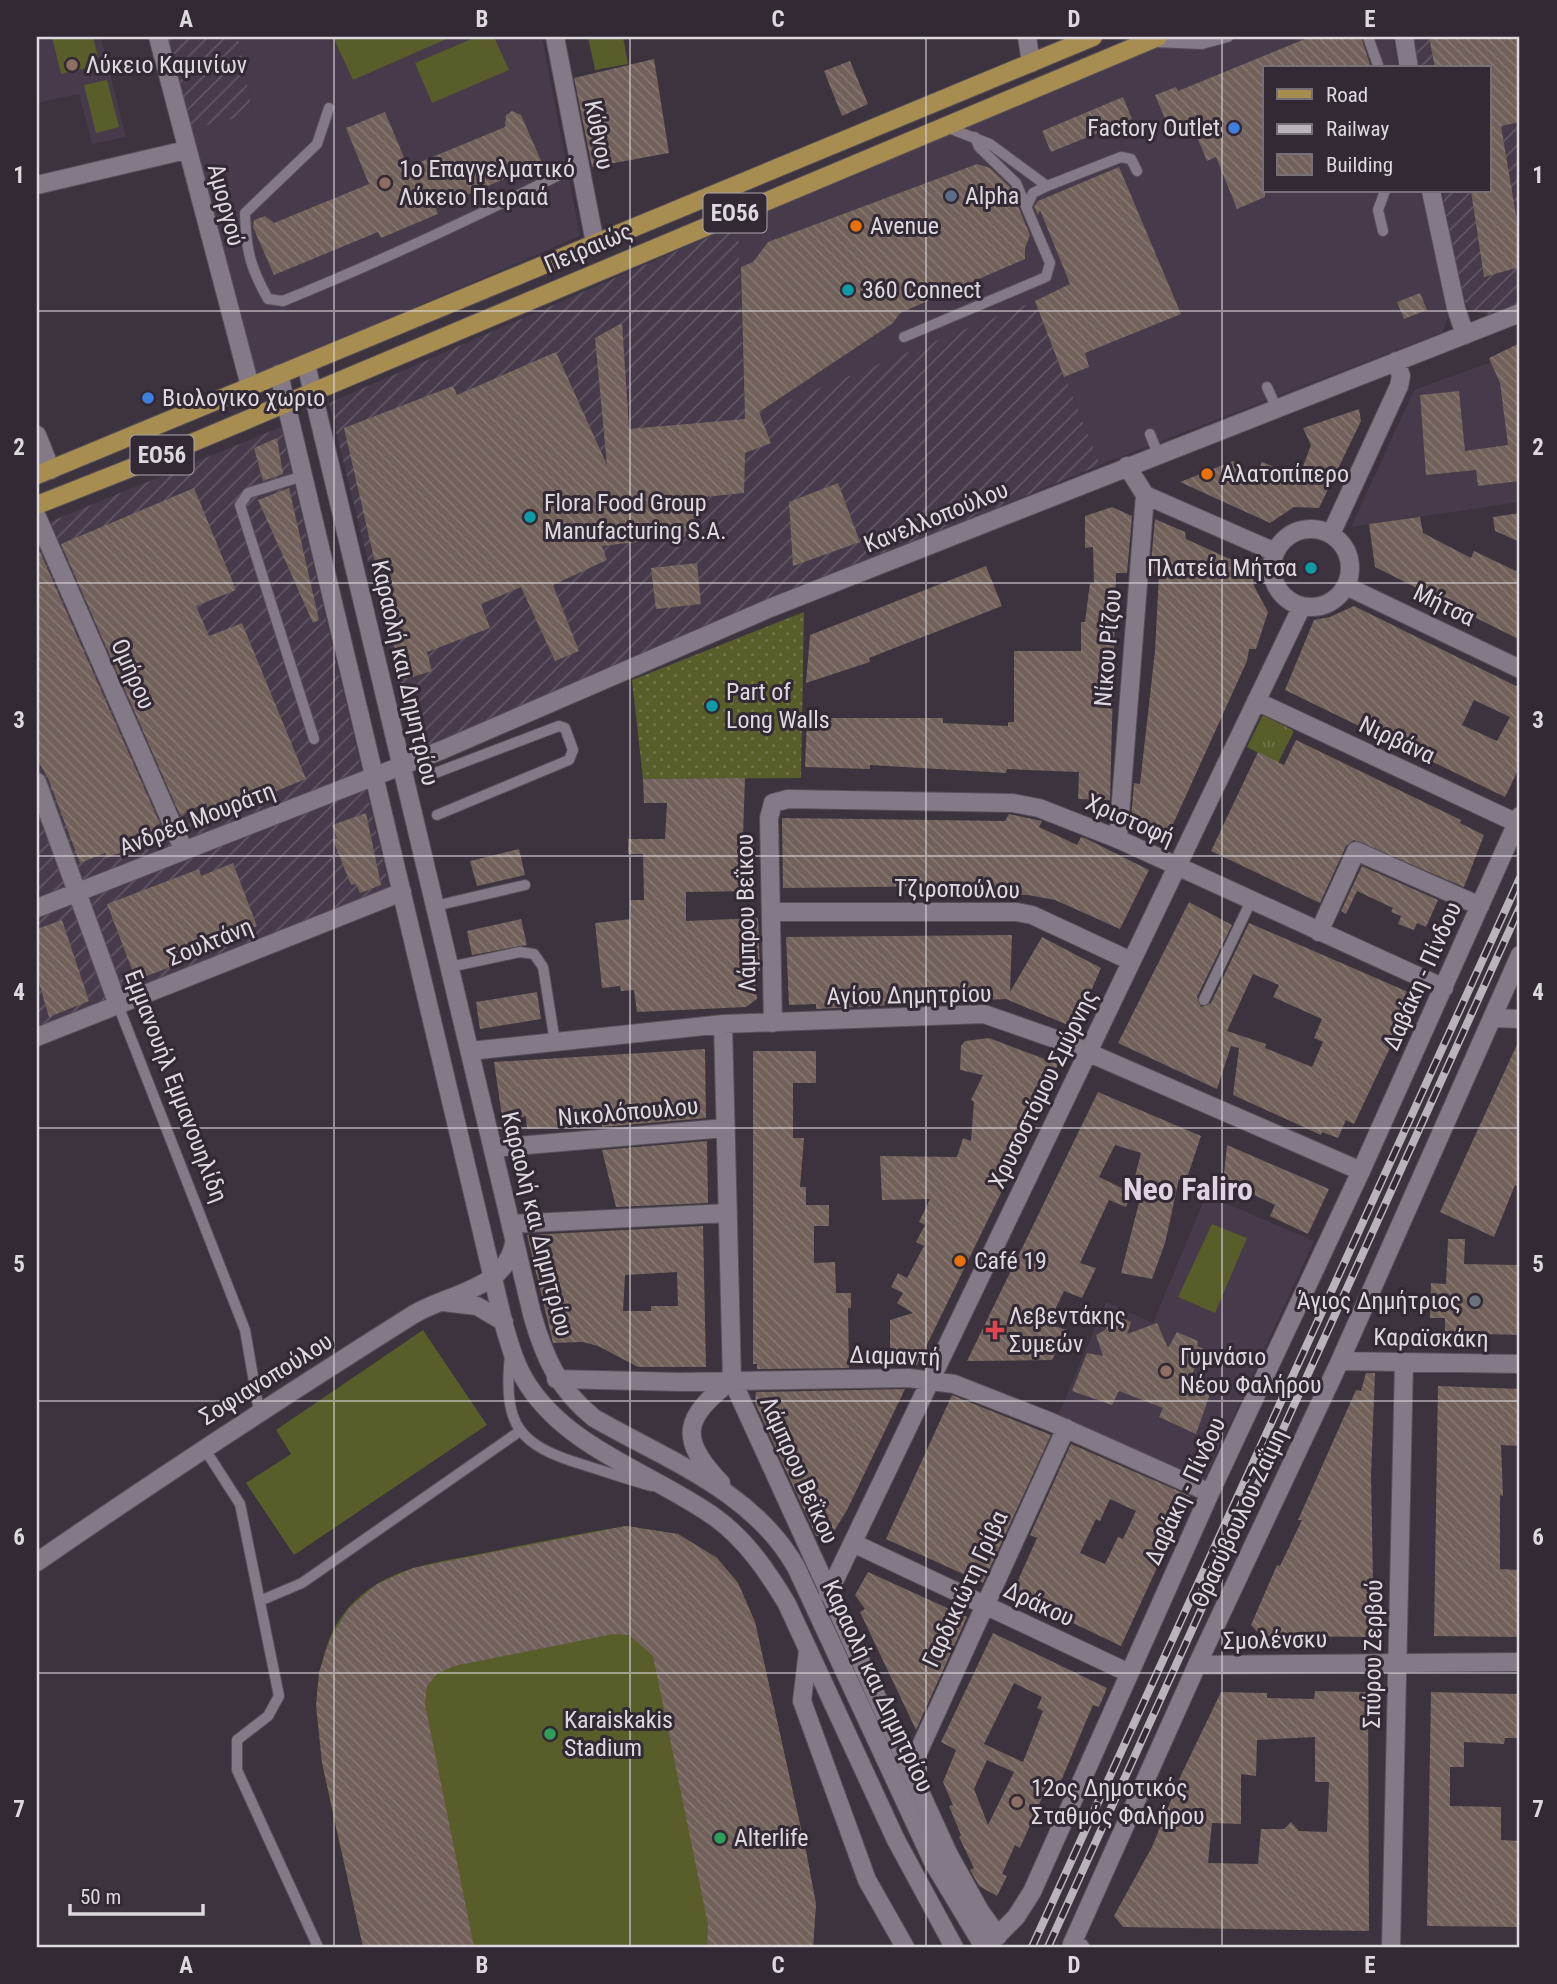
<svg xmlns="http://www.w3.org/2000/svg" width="1557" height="1984" font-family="'Roboto Condensed',sans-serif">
	<defs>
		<pattern id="industrial-furrows" width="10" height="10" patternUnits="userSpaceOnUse" patternTransform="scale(1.75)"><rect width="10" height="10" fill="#473a4a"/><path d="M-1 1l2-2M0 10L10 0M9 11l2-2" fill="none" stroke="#615664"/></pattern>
		<pattern id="grass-dots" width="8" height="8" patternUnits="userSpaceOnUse" patternTransform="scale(1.75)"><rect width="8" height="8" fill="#585d2a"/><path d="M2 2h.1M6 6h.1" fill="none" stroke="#707448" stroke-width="1.8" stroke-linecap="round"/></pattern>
		<pattern id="park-tufts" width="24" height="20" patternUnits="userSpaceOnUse" patternTransform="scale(1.75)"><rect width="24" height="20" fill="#585d2a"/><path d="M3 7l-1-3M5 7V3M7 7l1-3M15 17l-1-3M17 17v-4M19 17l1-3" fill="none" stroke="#707448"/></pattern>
		<pattern id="building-back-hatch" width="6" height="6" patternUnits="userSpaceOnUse" patternTransform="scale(1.75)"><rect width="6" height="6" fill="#71615a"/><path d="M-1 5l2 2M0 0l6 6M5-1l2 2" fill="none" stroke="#857771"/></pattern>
	</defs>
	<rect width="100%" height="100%" fill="#3c333e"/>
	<path fill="#473a4a" d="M37 37H101L126 137 92 144 79 94 37 103Z
		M238 37H542L580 236 251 378 187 130 253 114Z
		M1172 37H1393L1398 68H1265V191H1421L1448 318 1443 332 1100 465 1035 301 745 419 738 224 864 172 1034 93Z
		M1491 362 1494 368 1520 365V502L1351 527 1414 390Z
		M1206 1195 1314 1241 1203 1483 1057 1418 1106 1302 1153 1323Z"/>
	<path fill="url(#industrial-furrows)" d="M167 37H238L253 114 187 130Z
		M1412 37H1520V306L1495 316 1471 311 1463 299 1442 191H1489V68H1418Z
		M738 224 745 418 1035 301 1100 465 425 747 413 745 329 403Z
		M281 427 390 890 37 1031V527Z"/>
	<path fill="url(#grass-dots)" d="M804 612 801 778 643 779 632 680Z"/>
	<path fill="url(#park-tufts)" d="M1263 715 1294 731 1278 763 1247 747Z"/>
	<path fill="#585d2a" d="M52 37H93L100 65 61 74Z
		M333 37H451L353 80Z
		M476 37H494L509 70 432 103 415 63Z
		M588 37H623L628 64 595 70Z
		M107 80 119 127 96 133 84 85Z
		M1212 1224 1247 1238 1215 1313 1178 1297Z
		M423 1330 487 1425 294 1555 246 1483 291 1454 276 1430Z
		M626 1526 678 1534 717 1558 738 1583 755 1622 806 1851 816 1904 813 1947H363C354 1907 345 1868 336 1828 319 1748 292 1635 377 1584 408 1565 445 1561 479 1554 528 1544 576 1534 626 1526Z"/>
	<path fill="url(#building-back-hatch)" fill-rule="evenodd" d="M1310 37H1361L1371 68H1265V197L1237 209 1216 157 1207 161 1190 120 1169 128 1155 95 1176 87 1178 91Z
		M1429 37H1520V122L1501 126 1520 239V267L1484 277 1471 191H1489V68H1435Z
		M654 59 669 153 592 167 574 78Z
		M850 61 868 104 842 116 824 71Z
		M1123 97 1132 119 1051 152 1042 131Z
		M512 111 521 115 542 163 436 208 438 214 381 238 378 232 274 275 253 227 254 220 265 216 274 223 369 184 346 128 385 112 408 167 505 127 506 115Z
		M977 164 990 168 1010 187 1030 235 1025 248V259L900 313 893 323 759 412 771 443 745 453 744 493 694 498 697 535 602 546 607 560 553 585 579 651 555 661 521 587 481 604 490 628 427 652 432 671 402 680 344 428 453 386 457 395 556 352 607 465 595 338 622 323 629 429 745 419 741 267 753 262 768 242Z
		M1119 167 1181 314 1085 353 1089 367 1064 377 1035 301 1070 284 1040 210 1038 215 1034 207 1038 201Z
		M1420 293 1427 310 1404 319 1397 302Z
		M1520 343V481L1478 486 1476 470 1426 475 1420 395 1459 391 1465 451 1508 445 1500 383 1489 358Z
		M1359 409 1361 421 1319 508 1294 507 1270 523 1180 482 1233 461 1255 477 1262 462 1299 477 1311 445 1303 428Z
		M277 438 283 474 263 481 254 448Z
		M838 483 860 542 793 566 789 502Z
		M194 488 236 590 196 606 209 636 242 623 306 779 212 817 206 803 180 815 61 544Z
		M289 488 319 620 313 623 258 500Z
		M1112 507 1132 516 1127 573H1116L1110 800 1078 799 1079 772 1007 769 1006 773 870 765V769L805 767 807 718H943V723L1008 726V722H1014V651H1081V622H1085L1090 583H1094L1093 547 1085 548V516Z
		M1520 513V542L1495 531 1493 517Z
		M1420 517 1423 533 1471 558 1474 551 1520 573V640L1375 567 1369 524Z
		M1155 519 1185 532 1186 539 1252 569 1254 586 1268 612 1256 649H1249L1247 661 1169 833 1131 819 1134 783 1140 784 1155 651 1159 574 1150 573Z
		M40 552 160 824 156 825 161 839 135 850 134 847 107 858 105 853 80 863 48 778 37 759V554Z
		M697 563 701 604 656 609 651 568Z
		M986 566 1002 606 869 658 870 662 806 683 810 635Z
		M1354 606 1520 688V766L1505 797 1285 690 1314 620 1330 617ZM1474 700 1510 717 1497 741 1462 725Z
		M1296 740 1461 820 1460 823 1484 835 1464 887 1354 840 1346 846 1320 903 1211 851 1258 752 1284 765Z
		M745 778 743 837H754L755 891 686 892V921L758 918 760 971H754L757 999 746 1007 637 1012 634 990 621 991 620 986 602 988 595 923 631 919 630 900H644L643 854H628V839H665L667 803H644L643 779Z
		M366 813 381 885 360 893 356 884 351 885 333 840 337 838 332 825Z
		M1009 814 1042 821 1039 827 1077 845 1081 837 1085 838 1149 870 1120 929 1055 900 1028 895H962V886L783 888 782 818 1005 821Z
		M519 849 525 875 477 886 470 861Z
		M233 863 257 926 225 938 228 945 136 980 107 904 199 869 201 876Z
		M1362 866 1438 900 1426 927 1417 923 1414 930 1398 924 1401 916 1391 912 1393 908 1357 891 1346 914 1341 911Z
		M1189 902 1232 925 1197 997 1201 1007 1211 1003 1249 923 1415 995 1354 1124 1346 1120 1338 1138 1322 1132 1321 1135 1233 1095 1239 1048 1231 1046 1217 1089 1118 1043ZM1253 974 1279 985 1273 997 1322 1019 1314 1038 1323 1042 1312 1067 1265 1048 1266 1044 1227 1031Z
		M521 919 527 945 472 955 467 931Z
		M62 920 89 1001 49 1017 37 976V929Z
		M1012 935 1010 992 1042 937 1101 968 1075 1028 1006 999 816 1009V1004L789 1005 786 937Z
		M537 992 541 1019 480 1029 476 1002Z
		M989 1038 1058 1064 1002 1191 917 1365 892 1364 893 1367H890V1320L913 1313 897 1303 903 1293 891 1287 898 1273 907 1278 924 1246 916 1242 925 1225 919 1222 930 1199 882 1200 880 1156 957 1157 963 1138 971 1141 974 1102 971 1100 983 1075 960 1070 961 1046 965 1041Z
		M1520 1038V1188L1515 1185 1494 1237 1440 1212Z
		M705 1049 706 1118 602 1127V1114L569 1117 570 1126 527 1129 526 1116 503 1123 494 1062Z
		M753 1051H816V1083H793V1138H804L800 1187H806V1205H829V1226H814V1263L835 1262 836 1293H851V1308H848L849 1368 757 1369V1364H753Z
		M1098 1092 1201 1136 1186 1181 1179 1179 1165 1243 1152 1279 1121 1273 1142 1191 1132 1188 1141 1153 1115 1145 1099 1177 1132 1193 1126 1207 1109 1200 1080 1263 1096 1268 1082 1298 1064 1291 1048 1324 1067 1330 1052 1360 967 1361Z
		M707 1141 708 1203 616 1207 602 1150Z
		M1227 1145 1329 1189 1308 1234 1270 1216 1275 1205 1250 1193 1247 1200 1232 1194 1234 1187 1223 1184Z
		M703 1226 706 1367H638L598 1346 583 1342 553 1343 527 1235ZM677 1272 678 1306H651V1311H623L625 1275Z
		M1448 1239H1465L1464 1264 1520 1265V1335L1445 1333V1318H1430L1431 1283 1446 1284Z
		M1113 1314 1131 1322 1127 1334 1157 1323 1168 1348 1177 1332 1198 1341 1197 1346 1204 1349 1187 1384 1216 1377 1196 1434 1159 1417 1163 1408 1119 1391 1112 1405 1072 1391 1087 1353 1103 1356 1096 1335 1105 1330Z
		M1366 1373H1375L1371 1475 1374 1637 1261 1636 1251 1625 1277 1565 1280 1566 1302 1520H1298L1356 1390 1361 1391Z
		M1438 1386 1520 1389V1446L1501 1445 1503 1496 1500 1495V1569L1520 1570V1637L1434 1636Z
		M905 1389 847 1510 831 1536H816L755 1403 756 1392Z
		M952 1395 1051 1435 983 1583 886 1539Z
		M1071 1444 1190 1496 1121 1646 1012 1594 1037 1538 1030 1535ZM1110 1499 1136 1511 1123 1539 1118 1537 1105 1564 1080 1553 1096 1519 1100 1521Z
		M626 1526 678 1534 717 1558 738 1583 755 1622 806 1851 816 1904 813 1947H707L708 1924 653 1656 629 1635 614 1634 454 1666 437 1674 427 1686 425 1704 474 1947H363L322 1763 316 1705 319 1672 330 1639 349 1608 377 1584 413 1568Z
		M868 1572 967 1617 916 1730 860 1612 865 1609 855 1595Z
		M993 1633 1107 1688 1099 1707 1093 1705 1055 1795 1045 1791 1020 1848 1015 1845 1002 1874 1007 1876 997 1896 979 1886 970 1870 974 1868 959 1837 961 1835 949 1806 953 1805 943 1782 956 1750 941 1742ZM1014 1683 1042 1697 1037 1708 1043 1711 1023 1762 984 1744ZM987 1760 1014 1772 988 1825 974 1789Z
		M1315 1691 1368 1692 1369 1931 1123 1927 1114 1916 1152 1847 1182 1773 1221 1692 1267 1693V1698L1314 1699ZM1315 1737V1782H1329L1327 1832 1299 1831 1291 1822 1284 1829H1261L1258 1864 1208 1863 1212 1823 1241 1824V1774L1256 1776 1257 1740Z
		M1431 1692 1520 1694V1738H1505L1504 1744 1464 1742V1767H1450V1806L1501 1807V1840L1520 1841V1927L1427 1926Z"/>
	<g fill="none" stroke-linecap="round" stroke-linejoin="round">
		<defs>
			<path id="lane" d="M1368 37 1379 68
				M1154 42 1202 44 1228 37
				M329 108 317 144 245 213C246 250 250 267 268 299L283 301C384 260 482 214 579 165
				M946 127 990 144 1047 186 1121 157 1131 159 1137 171
				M1027 206 1033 193 1047 186
				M1383 231 1378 210 1385 191
				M904 337 1046 277 1050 263 1016 183 979 147 975 137
				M1267 387 1276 407
				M1150 434 1158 454
				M303 476 248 493 240 505 314 739
				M430 775 559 726 565 728 573 750 569 760 437 815
				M435 906 525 885
				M450 967 520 952 534 954 543 967 555 1042
				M1204 1000 1251 901
				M118 1005 245 1330 259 1411
				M510 1355C503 1426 518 1445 584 1465 607 1472 629 1480 652 1486
				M204 1448 240 1504 279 1696 268 1716 237 1740V1770L318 1947
				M262 1600 302 1583 520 1431"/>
			<path id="street" d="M158 37 250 386
				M555 37 595 243
				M1027 37 1031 63
				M1404 37 1409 68
				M37 185 186 150
				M1431 191 1456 308 1465 335
				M37 435 51 470
				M1145 495 1275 552
				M37 517 184 851
				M1272 568a39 39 0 1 1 78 0a39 39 0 1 1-78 0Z
				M1331 534 1399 386 1401 376 1396 361
				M1346 586 1520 669
				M1256 701 1517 823
				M37 782 118 1005
				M1118 839 1145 495 1127 466
				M37 908 442 750 770 608 1520 313
				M771 912H1017L1032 915 1131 961
				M1319 932 1356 851 1480 906
				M1492 1018 1520 1019
				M773 1023 769 818 773 803 788 799 1013 803 1039 808 1118 839 1444 988
				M723 1024 732 1380 948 1853 980 1911 998 1936
				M37 1037 402 892
				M470 1051 723 1024 984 1014 1064 1042 1361 1171
				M493 1148 725 1128
				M511 1224 728 1213
				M1340 1361 1520 1364
				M556 1379 681 1382 909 1378 954 1384 1051 1422 1210 1493
				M853 1543 1129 1673
				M828 1594 1302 606
				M1197 1665 1520 1662
				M910 1770 1066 1428
				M986 1947 1016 1917 1032 1892 1210 1493 1361 1171 1520 816
				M1080 1947 1072 1944 1197 1665 1340 1361 1520 955
				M1391 1947 1404 1362"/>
			<path id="secondary" d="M306 364 532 1314C544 1357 559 1390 594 1418 667 1460 753 1491 796 1567L934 1864 984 1947
				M279 374 504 1325C510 1346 516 1367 528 1385 570 1450 655 1474 716 1518 746 1540 768 1572 787 1604L896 1840 954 1947
				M443 1302 477 1306 504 1322
				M721 1483C677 1438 684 1417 732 1380
				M37 1562C160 1477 284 1396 411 1316 445 1294 506 1290 514 1243
				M808 1650 802 1701 867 1880 905 1947"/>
			<path id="primary" d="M37 475 1093 37
				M37 505 151 460 1158 37"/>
		</defs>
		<use href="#lane" stroke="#574f59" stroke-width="12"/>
		<use href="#street" stroke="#574f59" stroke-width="20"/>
		<use href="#secondary" stroke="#574f59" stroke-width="20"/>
		<use href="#primary" stroke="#574f59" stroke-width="20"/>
		<use href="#lane" stroke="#847986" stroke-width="10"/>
		<use href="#street" stroke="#847986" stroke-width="18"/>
		<use href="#secondary" stroke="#847986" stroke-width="18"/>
		<use href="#primary" stroke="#a78d50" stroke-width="18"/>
		<defs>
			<path id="rail" d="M1032 1947 1520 878
				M1048 1947 1520 907"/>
		</defs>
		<use href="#rail" stroke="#bab3bb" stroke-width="8"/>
		<use href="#rail" stroke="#322934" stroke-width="5" stroke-dasharray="16" stroke-linecap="butt"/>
	</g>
	<path fill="none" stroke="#ded8df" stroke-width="2" stroke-opacity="0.55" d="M334 37V1947M630 37V1947M926 37V1947M1222 37V1947M37 311H1520M37 583H1520M37 856H1520M37 1128H1520M37 1401H1520M37 1673H1520"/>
	<g fill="#8d6e63" stroke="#322934" stroke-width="2.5">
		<circle cx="72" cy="65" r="7"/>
		<circle cx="385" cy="183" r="7"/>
		<circle cx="1166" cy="1371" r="7"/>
		<circle cx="1017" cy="1802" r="7"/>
	</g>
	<g fill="#3f7fe0" stroke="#322934" stroke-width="2.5">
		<circle cx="1234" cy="128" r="7"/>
		<circle cx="148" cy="398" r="7"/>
	</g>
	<circle fill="#5c6f8a" stroke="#322934" stroke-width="2.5" cx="951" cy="196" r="7"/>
	<g fill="#e8710a" stroke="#322934" stroke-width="2.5">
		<circle cx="856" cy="226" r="7"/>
		<circle cx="1207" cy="474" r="7"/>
		<circle cx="960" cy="1261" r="7"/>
	</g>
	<g fill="#0f9aa8" stroke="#322934" stroke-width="2.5">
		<circle cx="848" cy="290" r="7"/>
		<circle cx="530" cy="517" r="7"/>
		<circle cx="1311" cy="568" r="7"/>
		<circle cx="712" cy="706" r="7"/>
	</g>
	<circle fill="#6b7280" stroke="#322934" stroke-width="2.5" cx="1475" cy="1301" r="7"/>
	<path fill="#e0444e" stroke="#322934" stroke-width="2.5" d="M991.5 1319.5h7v7h7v7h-7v7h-7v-7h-7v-7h7z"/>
	<g fill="#2e9e5b" stroke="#322934" stroke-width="2.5">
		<circle cx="550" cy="1734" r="7"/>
		<circle cx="720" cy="1838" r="7"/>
	</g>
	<g text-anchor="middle" stroke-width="6" stroke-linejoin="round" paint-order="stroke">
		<g fill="#322934" stroke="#aaa4ac" stroke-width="2">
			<rect x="703.5" y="193.5" width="63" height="39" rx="5"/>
			<rect x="130.5" y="435.5" width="63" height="39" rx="5"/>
		</g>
		<g font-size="23" font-weight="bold" fill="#ded8df">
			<text x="735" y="221">ΕΟ56</text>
			<text x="162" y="463">ΕΟ56</text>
		</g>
		<g font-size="24" fill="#ded8df" stroke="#322934" text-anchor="start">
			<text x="86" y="73">Λύκειο Καμινίων</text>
			<text x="1220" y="136" text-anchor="end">Factory Outlet</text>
			<text x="399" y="177">1ο Επαγγελματικό<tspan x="399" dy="28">Λύκειο Πειραιά</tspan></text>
			<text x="965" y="204">Alpha</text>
			<text x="870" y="234">Avenue</text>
			<text x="862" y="298">360 Connect</text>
			<text x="162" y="406">Βιολογικο χωριο</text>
			<text x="1221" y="482">Αλατοπίπερο</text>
			<text x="544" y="511">Flora Food Group<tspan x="544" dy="28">Manufacturing S.A.</tspan></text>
			<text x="1297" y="576" text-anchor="end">Πλατεία Μήτσα</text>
			<text x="726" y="700">Part of<tspan x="726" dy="28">Long Walls</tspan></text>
			<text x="974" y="1269">Café 19</text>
			<text x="1461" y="1309" text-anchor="end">Άγιος Δημήτριος</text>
			<text x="1009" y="1324">Λεβεντάκης<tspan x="1009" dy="28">Συμεών</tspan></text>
			<text x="1180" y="1365">Γυμνάσιο<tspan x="1180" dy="28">Νέου Φαλήρου</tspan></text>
			<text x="564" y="1728">Karaiskakis<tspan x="564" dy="28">Stadium</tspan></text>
			<text x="1031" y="1796">12ος Δημοτικός<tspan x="1031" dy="28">Σταθμός Φαλήρου</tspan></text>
			<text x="734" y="1846">Alterlife</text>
		</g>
		<g font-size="24" fill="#ded8df" stroke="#322934">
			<text transform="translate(599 135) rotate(79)" y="8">Κύθνου</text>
			<text transform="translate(226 205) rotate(75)" y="8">Αμοργού</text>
			<text transform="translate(588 248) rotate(-23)" y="8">Πειραιώς</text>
			<text transform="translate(936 517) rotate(-22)" y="8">Κανελλοπούλου</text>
			<text transform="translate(1444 605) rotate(26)" y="8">Μήτσα</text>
			<text transform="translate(1108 648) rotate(-85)" y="8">Νίκου Ρίζου</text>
			<text transform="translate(405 673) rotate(77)" y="8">Καραολή και Δημητρίου</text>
			<text transform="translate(133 674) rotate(66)" y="8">Ομήρου</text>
			<text transform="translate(1397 740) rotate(25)" y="8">Νιρβάνα</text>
			<text transform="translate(197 819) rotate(-21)" y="8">Ανδρέα Μουράτη</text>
			<text transform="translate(1130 820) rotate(24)" y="8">Χριστοφή</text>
			<text transform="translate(957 889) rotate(1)" y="8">Τζιροπούλου</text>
			<text transform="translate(746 913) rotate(-91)" y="8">Λάμπρου Βεΐκου</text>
			<text transform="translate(210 942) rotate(-22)" y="8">Σουλτάνη</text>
			<text transform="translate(1422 976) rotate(-66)" y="8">Δαβάκη - Πίνδου</text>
			<text transform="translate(909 995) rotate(-1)" y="8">Αγίου Δημητρίου</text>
			<text transform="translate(176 1086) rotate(69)" y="8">Εμμανουήλ Εμμανουηλίδη</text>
			<text transform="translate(1043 1089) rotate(-64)" y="8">Χρυσοστόμου Σμύρνης</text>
			<text transform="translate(628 1112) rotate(-5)" y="8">Νικολόπουλου</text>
			<text transform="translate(537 1224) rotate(76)" y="8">Καραολή και Δημητρίου</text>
			<text transform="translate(1431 1338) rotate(1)" y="8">Καραϊσκάκη</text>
			<text transform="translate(895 1356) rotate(2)" y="8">Διαμαντή</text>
			<text transform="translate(266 1379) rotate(-32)" y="8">Σοφιανοπούλου</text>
			<text transform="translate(799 1470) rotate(66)" y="8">Λάμπρου Βεΐκου</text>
			<text transform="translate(1185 1491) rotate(-65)" y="8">Δαβάκη - Πίνδου</text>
			<text transform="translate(1239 1518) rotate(-65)" y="8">Θρασύβουλου Ζαΐμη</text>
			<text transform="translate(965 1589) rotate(-65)" y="8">Γαρδικιώτη Γρίβα</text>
			<text transform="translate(1039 1604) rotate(25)" y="8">Δράκου</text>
			<text transform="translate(1275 1640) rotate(-1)" y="8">Σμολένσκυ</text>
			<text transform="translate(1373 1654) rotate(-89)" y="8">Σπύρου Ζερβού</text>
			<text transform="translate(878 1686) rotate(65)" y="8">Καραολή και Δημητρίου</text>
		</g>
		<g font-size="32" font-weight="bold" fill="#dfd3e1" stroke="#322934">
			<text x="1188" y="1200">Neo Faliro</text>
		</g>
	</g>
	<rect width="1557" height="1984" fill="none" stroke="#322934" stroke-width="77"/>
	<rect x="1263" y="66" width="228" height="126" fill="#322934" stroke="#776f78" stroke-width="2"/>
	<rect x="1277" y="89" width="35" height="10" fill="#a78d50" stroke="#776f78" stroke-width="2"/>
	<text x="1326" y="102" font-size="21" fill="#ded8df">Road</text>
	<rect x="1277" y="124" width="35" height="10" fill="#bab3bb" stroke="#776f78" stroke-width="2"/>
	<text x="1326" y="136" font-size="21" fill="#ded8df">Railway</text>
	<rect x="1277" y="154" width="35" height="21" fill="url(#building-back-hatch)" stroke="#776f78" stroke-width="2"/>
	<text x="1326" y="172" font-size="21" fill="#ded8df">Building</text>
	<path d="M70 1904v10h133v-10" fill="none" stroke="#ded8df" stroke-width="3.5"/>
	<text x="80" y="1904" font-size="21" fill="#ded8df" stroke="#322934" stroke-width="5" paint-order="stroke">50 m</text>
	<rect x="38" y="38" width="1480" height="1908" fill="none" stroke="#ded8df" stroke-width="2.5"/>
	<g font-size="23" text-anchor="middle" font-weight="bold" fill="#ded8df">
		<text x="186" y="27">A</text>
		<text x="482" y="27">B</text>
		<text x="778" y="27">C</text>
		<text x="1074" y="27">D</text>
		<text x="1370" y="27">E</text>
		<text x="19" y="183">1</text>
		<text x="1538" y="183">1</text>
		<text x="19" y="455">2</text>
		<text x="1538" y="455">2</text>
		<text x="19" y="728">3</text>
		<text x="1538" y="728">3</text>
		<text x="19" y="1000">4</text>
		<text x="1538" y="1000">4</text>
		<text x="19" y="1272">5</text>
		<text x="1538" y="1272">5</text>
		<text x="19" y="1545">6</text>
		<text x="1538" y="1545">6</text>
		<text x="19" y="1817">7</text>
		<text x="1538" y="1817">7</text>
		<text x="186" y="1973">A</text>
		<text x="482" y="1973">B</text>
		<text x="778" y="1973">C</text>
		<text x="1074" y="1973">D</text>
		<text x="1370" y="1973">E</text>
	</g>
</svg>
